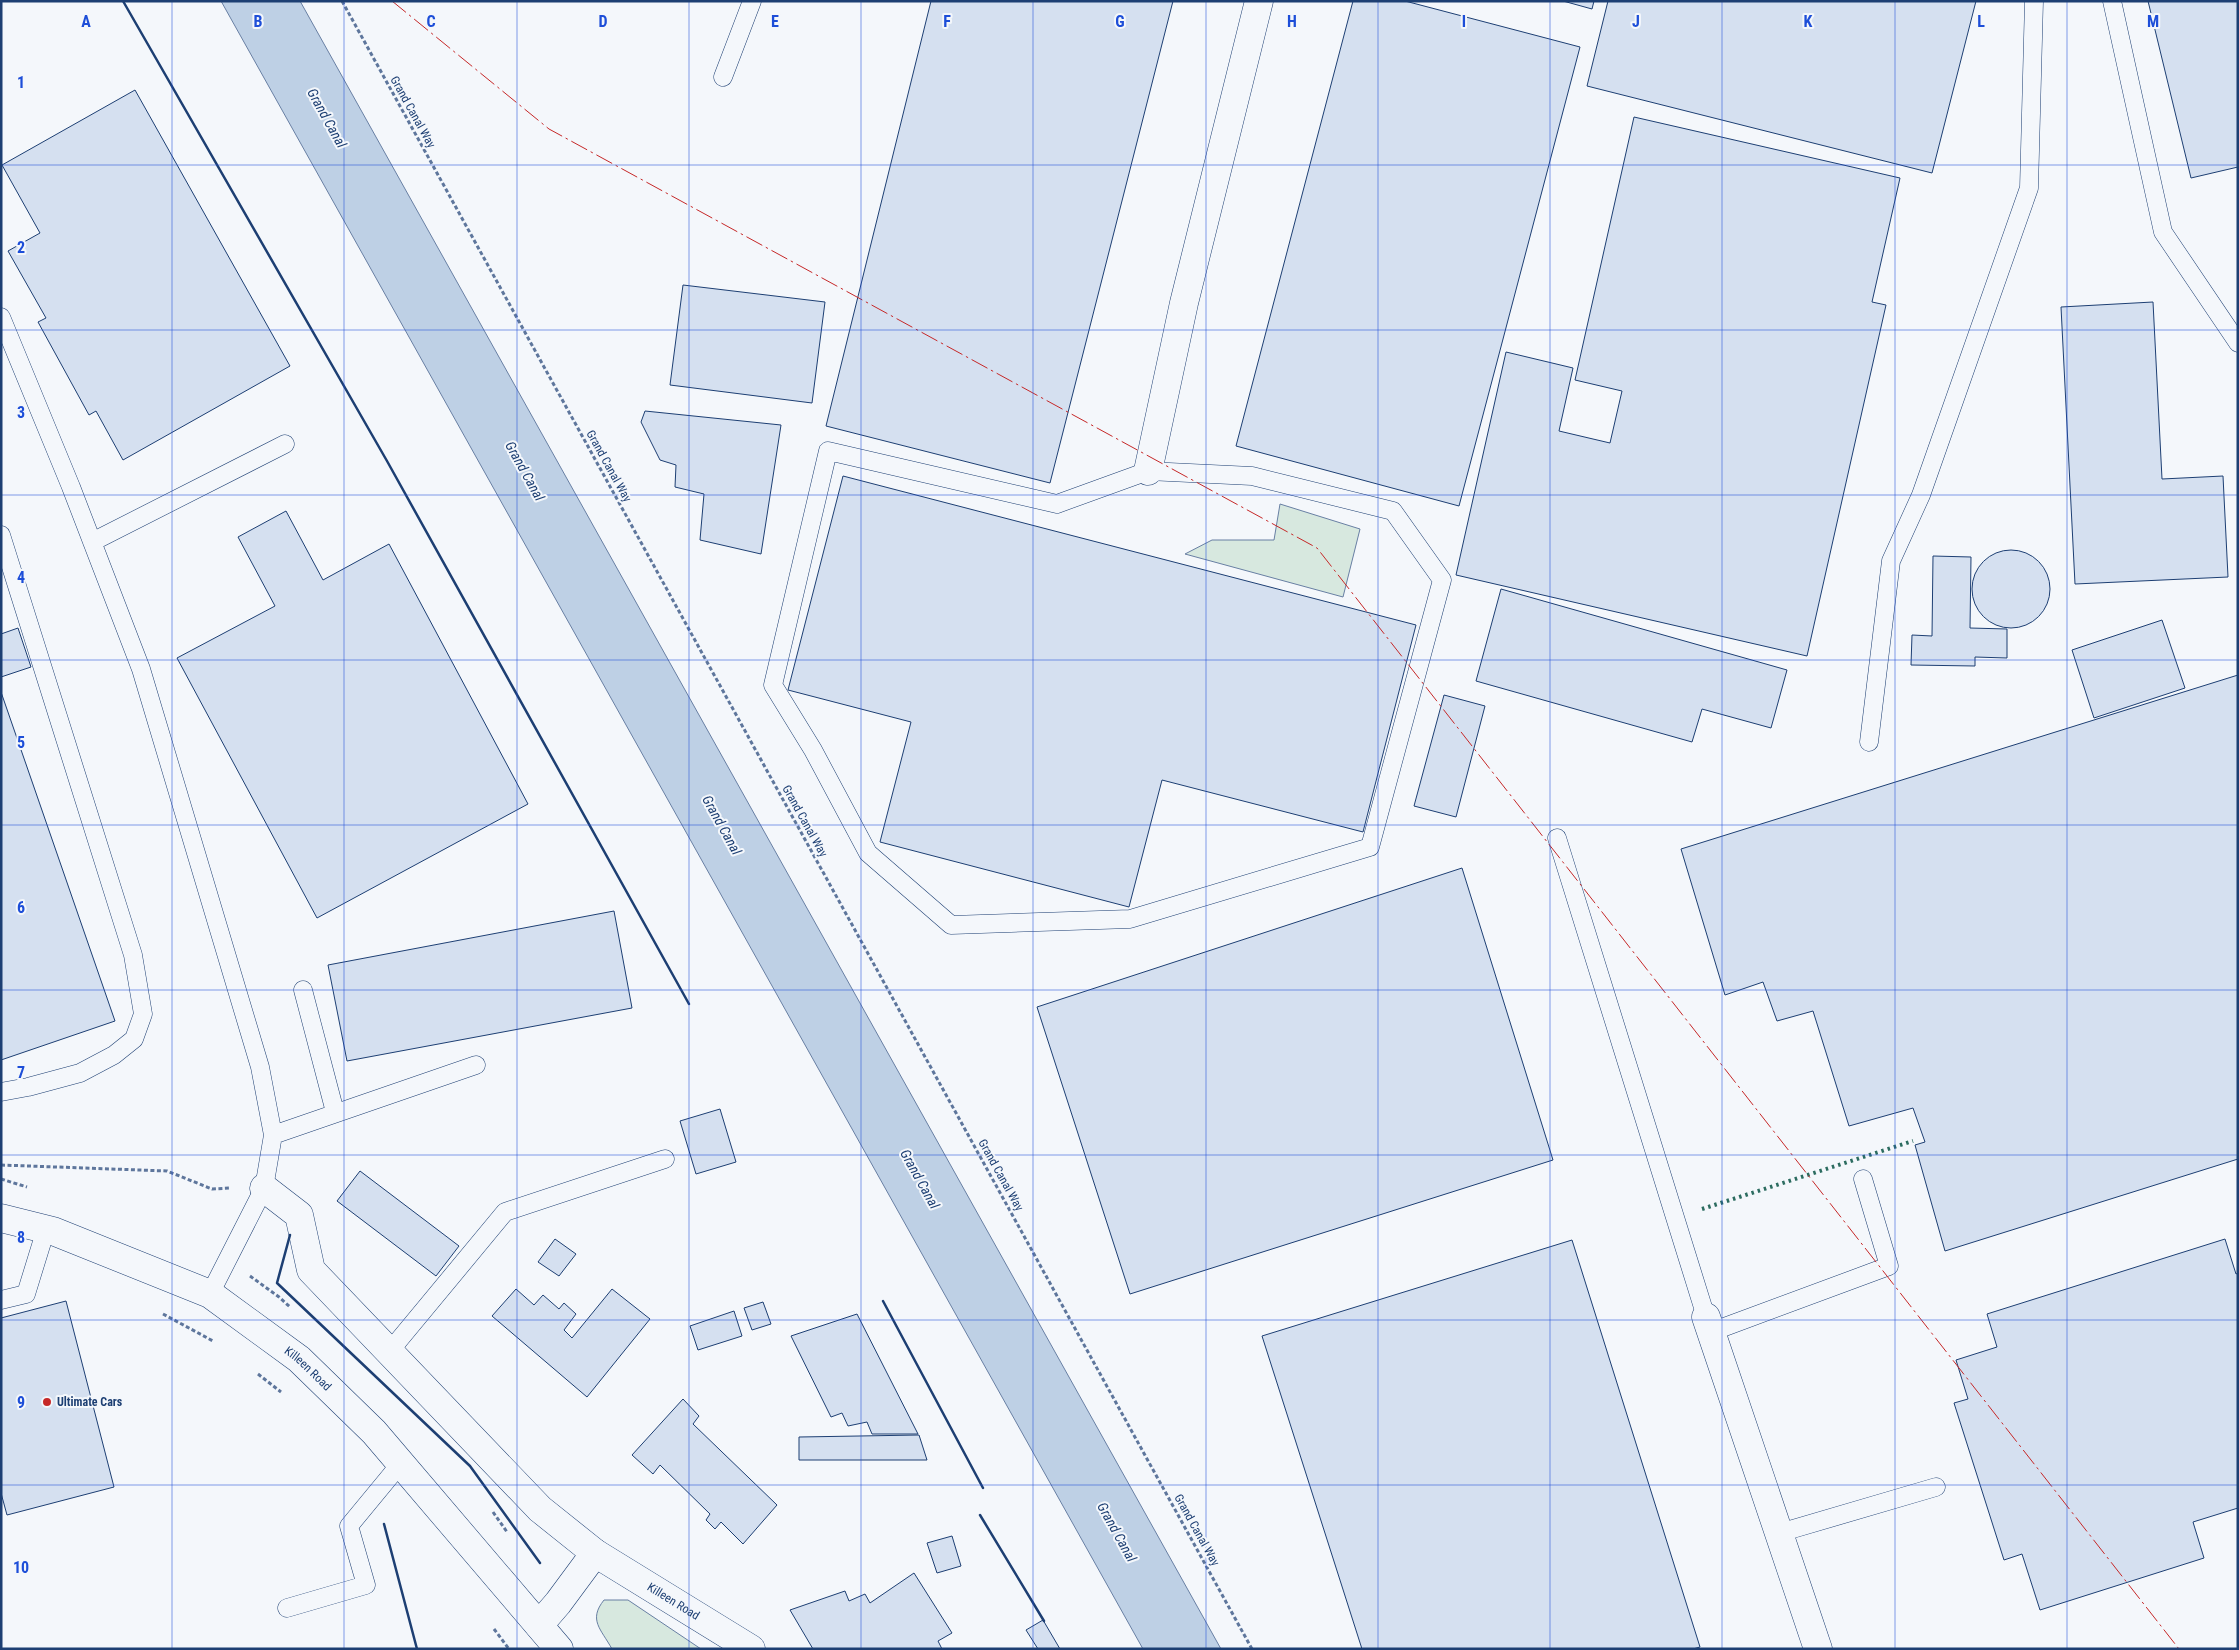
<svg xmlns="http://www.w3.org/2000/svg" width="2239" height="1650" font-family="'Roboto Condensed',sans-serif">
	<rect width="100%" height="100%" fill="#f4f7fb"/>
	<path fill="#d7e8df" stroke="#687fa3" d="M1280 504 1360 529 1343 597 1185 554 1212 540H1274Z
		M604 1600H628L701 1649H612C601 1629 588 1620 604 1600Z"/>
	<path fill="#bed0e5" stroke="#687fa3" d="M221 1H300L1221 1649H1143Z"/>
	<path fill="#d5e0f0" stroke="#1d3f73" d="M931 1H1173L1050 483 826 426Z
		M1353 1H1405L1580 47 1459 506 1236 446Z
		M1563 1H1594L1592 9Z
		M1608 1H1976L1932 173 1587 86Z
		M2148 1H2238V167L2191 178Z
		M135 90 290 366 123 460 96 411 89 415 38 322 46 318 8 251 40 233 2 165Z
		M1634 117 1900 178 1872 302 1886 305 1807 656 1456 575 1506 352 1573 368 1559 431 1610 443 1622 391 1575 380Z
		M683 285 825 302 812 403 670 385Z
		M2153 302 2162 479 2223 476 2228 577 2075 584 2061 307Z
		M645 411 781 425 761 554 700 540 704 494 675 487 676 465 660 460 641 422Z
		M843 476 1416 625 1363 832 1162 780 1129 907 880 842 911 722 788 690Z
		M286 511 323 580 389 544 528 804 317 918 177 658 275 606 238 537Z
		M1972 589a39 39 0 1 1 78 0a39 39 0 1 1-78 0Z
		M1933 556 1971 557 1970 628 2007 629V658L1975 657V666L1911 665 1912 635 1932 636Z
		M1501 589 1787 670 1771 728 1702 709 1692 742 1476 681Z
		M2162 620 2185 688 2094 718 2072 650Z
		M18 628 31 667 1 677V634Z
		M2238 675V1159L1945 1251 1915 1145 1925 1142 1913 1108 1849 1126 1813 1011 1777 1021 1763 982 1725 995 1681 849Z
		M1 692 115 1021 1 1060Z
		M1444 695 1485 706 1456 817 1414 806Z
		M1462 868 1553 1160 1130 1294 1037 1007Z
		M614 911 632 1008 347 1061 328 965Z
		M720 1109 736 1162 696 1174 680 1121Z
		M360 1171 459 1246 436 1276 337 1201Z
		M555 1239 576 1254 559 1276 538 1262Z
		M2225 1239 2236 1274 2238 1273V1508L2193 1522 2204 1558 2040 1610 2022 1554 2004 1560 1954 1403 1968 1399 1956 1360 1997 1347 1987 1314Z
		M1572 1240 1700 1647 1693 1649H1362L1262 1336Z
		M516 1289 534 1305 543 1295 559 1309 564 1303 576 1314 564 1330 572 1338 612 1289 650 1319 587 1397 492 1316Z
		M66 1301 114 1487 7 1515 1 1493V1318Z
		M763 1302 771 1324 752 1330 744 1308Z
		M734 1311 742 1336 698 1350 690 1326Z
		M857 1314 918 1434H872L867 1422 848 1426 842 1413 831 1417 791 1336Z
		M683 1399 699 1416 693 1424 777 1505 743 1544 721 1522 715 1529 706 1520 710 1514 660 1465 653 1474 632 1455Z
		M919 1435 927 1460H799V1437Z
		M952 1536 961 1566 937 1573 927 1543Z
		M914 1573 952 1633 938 1641 942 1649H813L790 1610 845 1591 849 1601 865 1594 870 1603Z
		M1043 1620 1060 1649H1038L1026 1630Z"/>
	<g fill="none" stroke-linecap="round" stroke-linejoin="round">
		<defs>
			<path id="lane" d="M2112 1 2163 232 2238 343
				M723 77 752 1
				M1 317 71 487 141 669 260 1067 273 1135 264 1188 210 1294
				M828 451 1057 504 1148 471 1252 476 1393 511 1442 580 1370 847 1130 919 951 925 868 853 813 750 773 685Z
				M1 535 133 955 143 1014 134 1039 114 1055 80 1073 28 1087 1 1092
				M92 542 285 444
				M1869 742 1891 561 1921 495 2029 188 2034 1
				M1557 838 1706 1317
				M303 990 335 1112
				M273 1135 476 1065
				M1 1300 26 1294 46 1229
				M1711 1332 1889 1266 1863 1179
				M389 1352 505 1212 665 1159
				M1779 1533 1936 1487
				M287 1608 366 1585 349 1526 401 1463"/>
			<g id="street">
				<path d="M1148 471 1184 303 1259 1"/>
				<path id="s1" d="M264 1188 299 1215 311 1270 540 1509 595 1553 751 1649"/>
				<path d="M1706 1317 1818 1649"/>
				<path d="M539 1625 558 1603 595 1553"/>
			</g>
			<g id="secondary">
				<path id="s2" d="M1 1218 53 1231 210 1294 299 1359 374 1432 559 1649"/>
			</g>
		</defs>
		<use href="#lane" stroke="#1d3f73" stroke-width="19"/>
		<use href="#street" stroke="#1d3f73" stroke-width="29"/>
		<use href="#secondary" stroke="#1d3f73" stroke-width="29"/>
		<path stroke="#5e769c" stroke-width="3" stroke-dasharray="4 2.5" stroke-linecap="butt" d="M342 1 1252 1649
			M1 1165 167 1171 212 1189 230 1188
			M1 1179 27 1187
			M250 1276 279 1297 290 1307
			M163 1314 213 1341
			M258 1374 281 1392
			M493 1512 507 1532
			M494 1629 509 1649"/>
		<use href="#lane" stroke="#f4f7fb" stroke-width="18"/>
		<use href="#street" stroke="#f4f7fb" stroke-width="28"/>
		<use href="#secondary" stroke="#f4f7fb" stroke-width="28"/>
		<path stroke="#2c6c60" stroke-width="4" stroke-dasharray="2.5 4" stroke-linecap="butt" d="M1702 1209 1913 1141"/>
		<path stroke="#1d3f73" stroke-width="1" stroke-dasharray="6 2.5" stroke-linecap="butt" d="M496 1648V1649"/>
		<path stroke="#1d3f73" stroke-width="2.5" d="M123 1 387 461 689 1004
			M290 1235 277 1283 470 1466 540 1563
			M883 1301 983 1488
			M980 1515 1044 1621
			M384 1524 417 1649"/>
		<path stroke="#c62828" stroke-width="1" stroke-dasharray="18 4 2.5 4" stroke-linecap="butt" d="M392 1 549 129 1317 548 2179 1649"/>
	</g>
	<path fill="none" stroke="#1d4ed8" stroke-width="1" stroke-opacity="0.55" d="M172 1V1649M344 1V1649M517 1V1649M689 1V1649M861 1V1649M1033 1V1649M1206 1V1649M1378 1V1649M1550 1V1649M1722 1V1649M1895 1V1649M2067 1V1649M1 165H2238M1 330H2238M1 495H2238M1 660H2238M1 825H2238M1 990H2238M1 1155H2238M1 1320H2238M1 1485H2238"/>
	<circle fill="#c62828" stroke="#f4f7fb" stroke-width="2" cx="47" cy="1402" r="5"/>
	<g text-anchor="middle" stroke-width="4" stroke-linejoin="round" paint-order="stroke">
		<g font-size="12" fill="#1d3f73" stroke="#f4f7fb">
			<text transform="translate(413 112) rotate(61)" y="4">Grand Canal Way</text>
			<text transform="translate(609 466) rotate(61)" y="4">Grand Canal Way</text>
			<text transform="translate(805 821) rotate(61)" y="4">Grand Canal Way</text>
			<text transform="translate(1001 1175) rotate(61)" y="4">Grand Canal Way</text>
			<text dy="4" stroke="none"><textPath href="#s2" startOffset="346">Killeen Road</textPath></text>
			<text transform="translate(1197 1530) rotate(61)" y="4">Grand Canal Way</text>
			<text dy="4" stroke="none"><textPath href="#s1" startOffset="594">Killeen Road</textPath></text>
		</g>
		<g font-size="12" font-weight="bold" fill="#1d3f73" stroke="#f4f7fb" text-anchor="start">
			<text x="57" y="1406">Ultimate Cars</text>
		</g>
		<g font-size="14" font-style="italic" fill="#1d3f73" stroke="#f4f7fb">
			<text transform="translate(327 118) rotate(61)" y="5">Grand Canal</text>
			<text transform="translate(525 471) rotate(61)" y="5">Grand Canal</text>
			<text transform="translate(722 825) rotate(61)" y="5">Grand Canal</text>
			<text transform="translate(920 1179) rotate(61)" y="5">Grand Canal</text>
			<text transform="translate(1117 1532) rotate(61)" y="5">Grand Canal</text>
		</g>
	</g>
	<g font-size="16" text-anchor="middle" font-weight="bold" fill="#1d4ed8" stroke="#f4f7fb" stroke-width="4" stroke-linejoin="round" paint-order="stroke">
		<text x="86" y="27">A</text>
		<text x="258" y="27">B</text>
		<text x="431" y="27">C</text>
		<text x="603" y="27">D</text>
		<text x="775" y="27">E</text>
		<text x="947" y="27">F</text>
		<text x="1120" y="27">G</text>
		<text x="1292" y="27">H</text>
		<text x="1464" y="27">I</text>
		<text x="1636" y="27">J</text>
		<text x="1808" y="27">K</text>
		<text x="1981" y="27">L</text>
		<text x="2153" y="27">M</text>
		<text x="21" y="88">1</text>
		<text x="21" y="253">2</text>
		<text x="21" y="418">3</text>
		<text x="21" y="583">4</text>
		<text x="21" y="748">5</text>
		<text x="21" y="913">6</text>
		<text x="21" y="1078">7</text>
		<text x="21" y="1243">8</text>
		<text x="21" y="1408">9</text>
		<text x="21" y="1573">10</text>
	</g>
	<rect width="2239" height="1650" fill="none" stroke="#1d3f73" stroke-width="5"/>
</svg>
